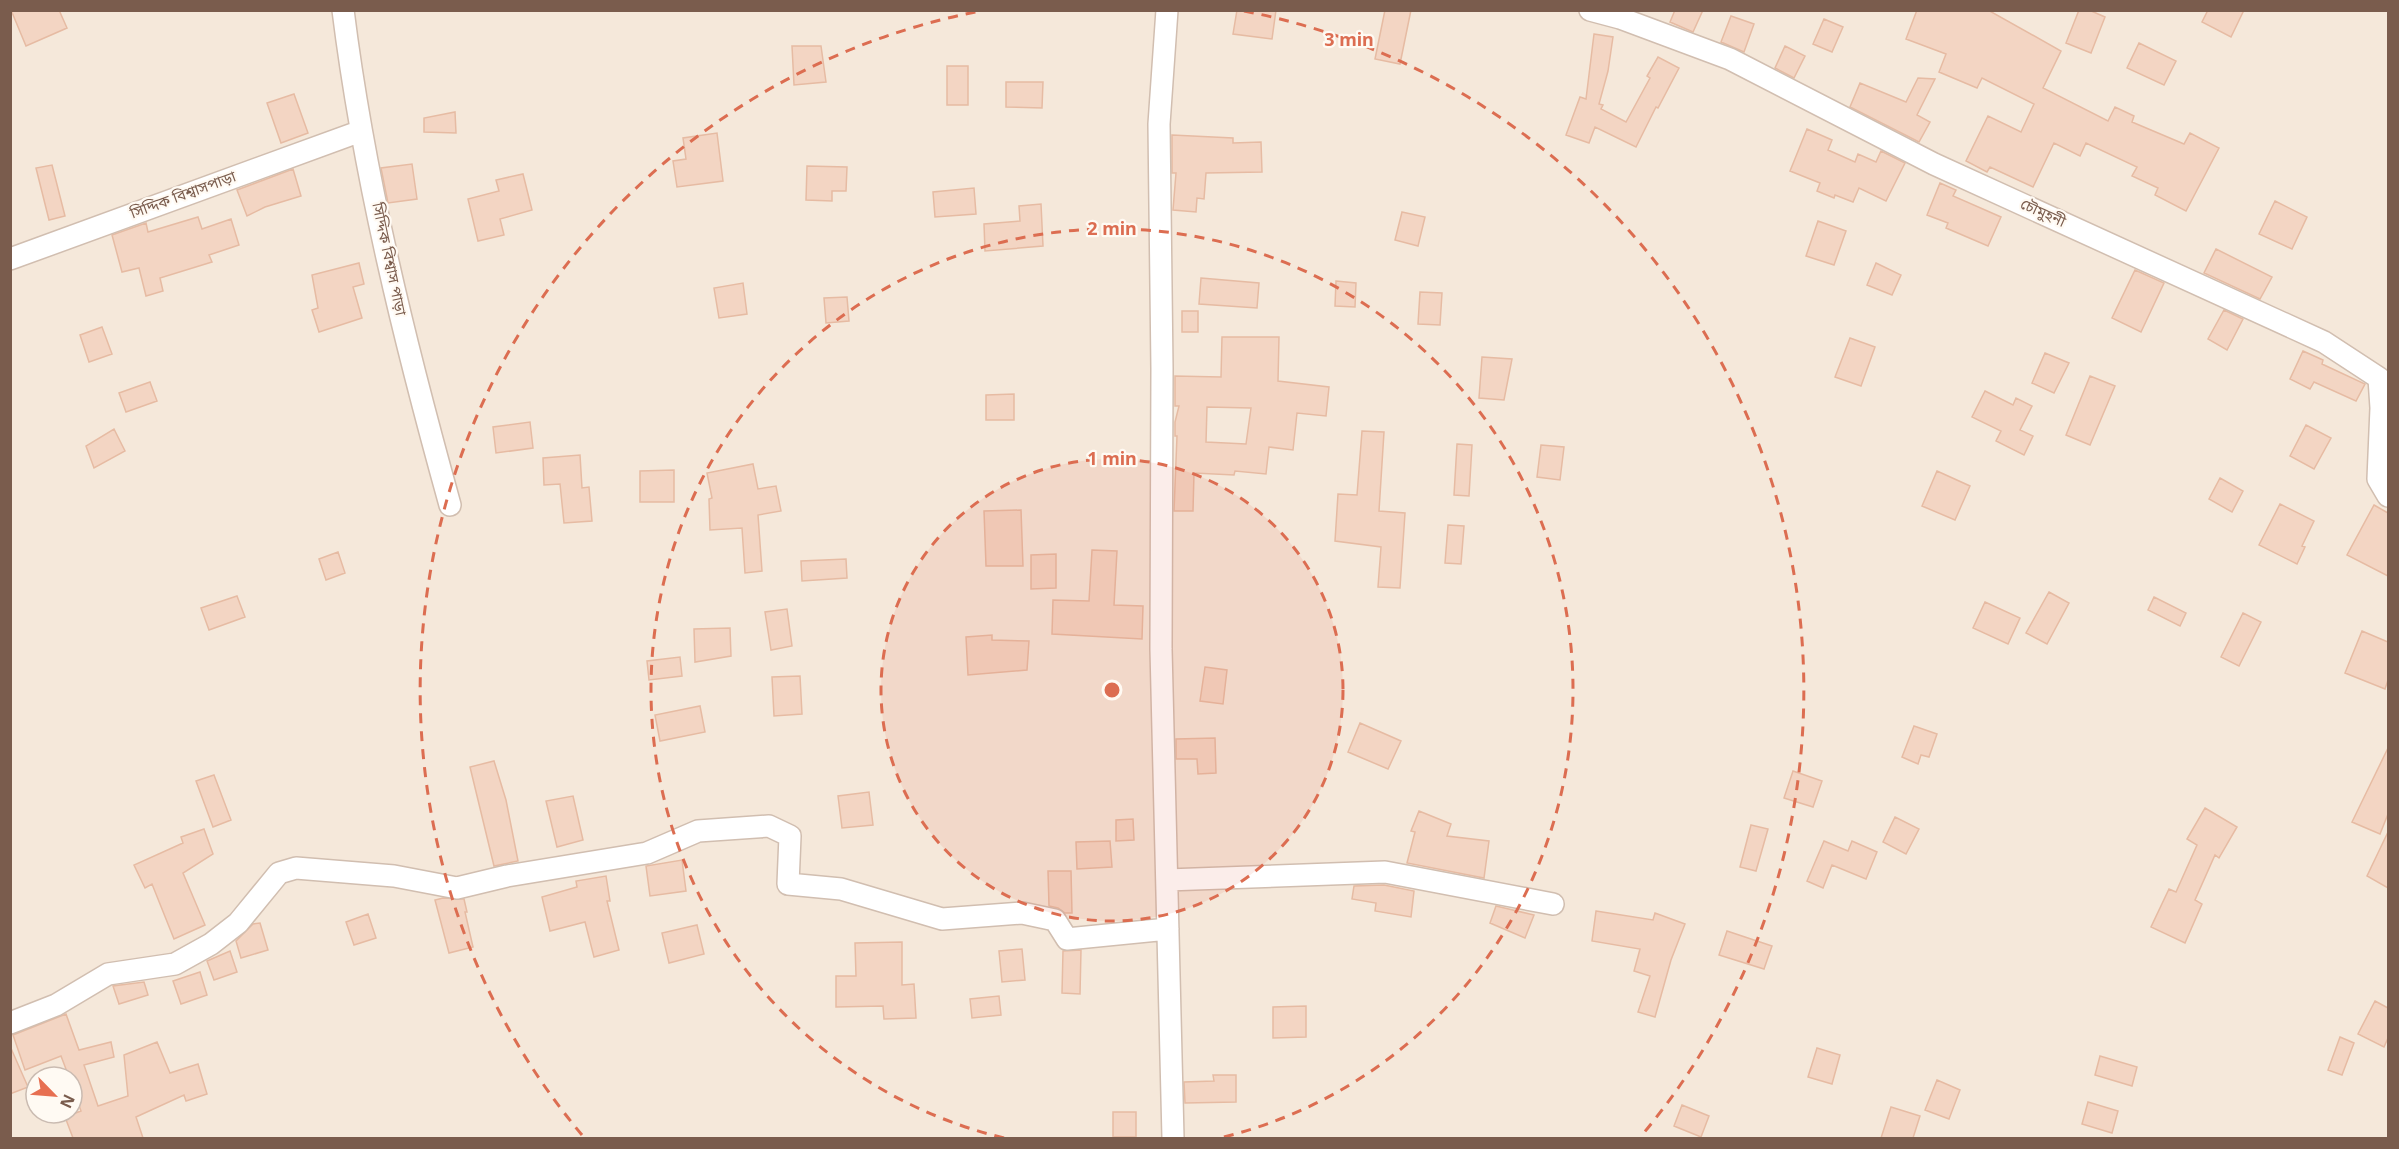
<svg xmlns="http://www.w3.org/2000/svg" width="2399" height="1149" font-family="'Noto Sans','Noto Sans Bengali',sans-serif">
	<rect width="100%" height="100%" fill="#fdf6ec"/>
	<path fill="#f5e8da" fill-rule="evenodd" d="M10 11H2388V1138H11ZM36 1077H72V1113H36Z"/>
	<path fill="#f3d5c3" stroke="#e6bba3" stroke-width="1.5" fill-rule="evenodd" d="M11 10H59L67 28 26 46Z
		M1237 10H1276L1272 39 1233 34Z
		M1385 10H1411L1400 64 1375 59Z
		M1675 10H1703L1693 32 1670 22Z
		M1917 10H1988L2061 51 2043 88 2108 121 2115 107 2134 116 2132 122 2184 144 2190 133 2219 148 2186 211 2155 195 2158 188 2132 176 2137 167 2086 143 2080 156 2054 143 2033 187 1990 167 1987 172 1966 161 1988 116 2021 132 2034 104 1982 78 1977 88 1939 72 1946 54 1906 39Z
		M2079 10H2089L2105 17 2091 53 2066 43Z
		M2208 10H2244L2231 37 2202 22Z
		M1731 16 1754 24 1744 52 1721 42Z
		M1824 19 1843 27 1832 52 1813 44Z
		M1594 34 1613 37 1608 71 1599 104 1603 105 1601 109 1626 122 1650 78 1647 76 1658 57 1679 68 1658 108 1656 107 1636 147 1595 127 1589 143 1566 135 1580 97 1586 99Z
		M2139 43 2176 61 2164 85 2127 68Z
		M792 46H821L826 82 794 85Z
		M1785 46 1805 56 1794 78 1775 68Z
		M947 66H968V105H947Z
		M1918 78 1935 79 1917 115 1930 122 1919 142 1850 107 1860 83 1906 102Z
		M1006 82H1043L1042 108 1006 107Z
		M294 94 308 133 281 143 267 103Z
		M455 112 456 133 424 132V118Z
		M1807 129 1832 140 1828 150 1855 162 1858 154 1876 162 1881 151 1905 163 1886 201 1859 188 1853 202 1835 195 1834 198 1817 191 1820 183 1790 171Z
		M717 133 723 181 677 187 673 161 686 159 683 138Z
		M1172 135 1233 138V143L1261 142 1262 172 1206 173 1204 199 1197 198 1196 212 1173 210 1176 173H1172Z
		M412 164 417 199 388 203 381 168Z
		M52 165 65 216 49 220 36 168Z
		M807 166 847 167 846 191H832V201L806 200Z
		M293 169 301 196 265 207 247 216 237 190Z
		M523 174 532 210 500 219 504 235 478 241 468 199 499 191 496 180Z
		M1940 183 1956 190 1953 196 2001 217 1988 246 1946 228 1948 223 1927 215Z
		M974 188 976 214 935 217 933 192Z
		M2275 201 2307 217 2292 249 2259 234Z
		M1041 204 1043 246 985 251 984 224 1020 221 1019 206Z
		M1402 212 1425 217 1418 246 1395 240Z
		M198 217 202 229 231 219 239 245 209 255 212 262 160 278 163 291 146 296 139 268 122 272 112 235 146 223 148 232Z
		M1818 221 1846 231 1834 265 1806 256Z
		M2216 249 2272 277 2260 299 2204 273Z
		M359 263 364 284 353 287 362 318 319 332 312 310 318 308 312 275Z
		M1876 263 1901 275 1892 295 1867 285Z
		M2135 270 2164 283 2141 332 2112 318Z
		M1201 278 1259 283 1257 308 1199 304Z
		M1336 281 1356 283 1355 307 1335 306Z
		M743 283 747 314 719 318 714 288Z
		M1420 292 1442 293 1440 325 1418 324Z
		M847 297 849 321 826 323 824 298Z
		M2224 310 2243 319 2227 350 2208 339Z
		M1182 311H1198V332H1182Z
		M102 327 112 354 89 362 80 335Z
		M1222 337H1279L1278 381 1329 387 1326 416 1297 413 1293 450 1269 447 1266 474 1235 471 1234 475 1194 473 1193 511H1174L1177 436H1175V422L1179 406H1175V376L1221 377ZM1207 407 1251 408 1246 444 1206 442Z
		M1850 338 1875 347 1861 386 1835 377Z
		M2303 351 2323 360 2322 364 2365 384 2356 401 2314 382 2310 389 2290 379Z
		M2045 353 2069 363 2054 393 2032 383Z
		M1482 357 1512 359 1504 400 1479 398Z
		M2090 376 2115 386 2090 445 2066 435Z
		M150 382 157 401 126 412 119 393Z
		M1985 391 2013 405 2016 398 2032 406 2020 430 2033 436 2024 455 1996 441 2001 431 1972 417Z
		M1014 394V420H986V395Z
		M530 422 533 448 496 453 493 427Z
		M2306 425 2331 438 2314 469 2290 456Z
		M114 429 125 451 94 468 86 446Z
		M1362 431 1384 432 1379 511 1405 513 1400 588 1378 587 1381 547 1335 541 1338 494 1357 495Z
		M1457 444 1472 445 1469 496 1454 495Z
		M1541 445 1564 447 1560 480 1537 477Z
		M580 455 582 488 589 487 592 521 564 523 560 484 544 485 543 458Z
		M753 464 758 489 776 486 781 511 758 515 762 571 745 573 742 528 710 530 709 499 712 498 707 473Z
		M674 470V502H640V471Z
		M1937 471 1970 486 1955 520 1922 506Z
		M2220 478 2243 491 2232 512 2209 499Z
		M2280 504 2314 521 2302 546 2305 547 2297 564 2259 545Z
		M2374 505 2388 513V576L2347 555Z
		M1021 510 1023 566H986L984 511Z
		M1448 525 1464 526 1461 564 1445 563Z
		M1092 550 1117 551 1114 605 1143 606 1142 639 1052 634 1053 600 1089 601Z
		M338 552 345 573 326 580 319 559Z
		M1056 554V588L1031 589V555Z
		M846 559 847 578 802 581 801 561Z
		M2049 592 2069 603 2047 644 2026 633Z
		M237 596 245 617 209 630 201 608Z
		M2154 597 2186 613 2180 626 2148 610Z
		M1985 602 2020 618 2008 644 1973 628Z
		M787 609 792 646 771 650 765 612Z
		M2243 613 2261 622 2239 666 2221 657Z
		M730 628 731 656 695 662 694 629Z
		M2362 631 2388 642V680L2385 689 2345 673Z
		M992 635V640L1029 641 1027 670 968 675 966 637Z
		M680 657 682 676 649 680 647 661Z
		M1205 667 1227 670 1223 704 1200 701Z
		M800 676 802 714 774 716 772 677Z
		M700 706 705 732 660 741 655 715Z
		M1360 723 1401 741 1388 769 1348 752Z
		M1914 726 1937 734 1929 757 1921 755 1918 764 1902 757Z
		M1215 738 1216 773 1198 774 1197 759H1176V739Z
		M2388 748V814L2380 834 2352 822Z
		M494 761 506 800 518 861 494 866 470 767Z
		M1793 771 1822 781 1813 807 1784 798Z
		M214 775 231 820 213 827 196 781Z
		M869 792 873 825 842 828 838 796Z
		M573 796 583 840 557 847 546 801Z
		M2205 808 2237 827 2219 858 2215 855 2195 900 2202 904 2185 943 2151 927 2169 889 2176 892 2197 845 2187 839Z
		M1419 811 1451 824 1447 836 1489 841 1484 878 1407 863 1415 832 1411 831Z
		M1895 817 1919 829 1906 854 1883 842Z
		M1133 819 1134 840 1116 841V820Z
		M1751 825 1768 829 1756 871 1740 867Z
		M204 829 213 854 183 873 205 925 174 939 152 884 145 888 134 865 183 843 181 837Z
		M2388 832V888L2367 876Z
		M1110 841 1112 867 1077 869 1076 842Z
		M1824 841 1848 851 1852 841 1877 852 1866 879 1832 865 1823 888 1807 881Z
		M682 860 686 891 650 896 646 866Z
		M1048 871H1071L1072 913H1065L1058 908 1049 906Z
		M606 876 610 901H607L619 950 594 957 585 922 550 931 542 897 577 887 576 881Z
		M1384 885 1414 891 1411 917 1375 911 1376 903 1352 899 1354 886Z
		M443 898 464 899 467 912H465L473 947 449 953 435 900Z
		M1496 906 1534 915 1525 938 1490 923Z
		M1596 911 1653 920 1655 913 1685 924 1671 960 1655 1017 1638 1012 1650 976 1634 971 1640 949 1592 941Z
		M368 914 376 938 354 945 346 922Z
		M260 923 268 950 241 958 236 941 253 924Z
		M697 925 704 954 669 963 662 933Z
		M1727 931 1772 946 1764 969 1719 955Z
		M902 942V985L914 984 916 1018 884 1019 883 1006 836 1007V976H856L855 943Z
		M1022 949 1025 980 1002 982 999 951Z
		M1081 950 1080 994 1062 993 1063 951Z
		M230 951 237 972 214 980 207 961Z
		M200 972 207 995 181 1004 173 981Z
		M144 982 148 995 119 1004 113 986Z
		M999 996 1001 1015 972 1018 970 999Z
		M2375 1001 2388 1008V1038L2384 1047 2358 1034Z
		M1306 1006V1037L1273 1038V1007Z
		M66 1014 79 1050 111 1042 114 1057 84 1065 98 1106 128 1096 124 1055 157 1042 170 1073 198 1064 207 1094 186 1101 184 1095 136 1117 143 1138H73L65 1117 81 1111 72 1085V1077H69L61 1056 25 1070 13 1035Z
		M2340 1037 2354 1043 2342 1075 2328 1070Z
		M10 1046 28 1087 10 1094Z
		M1817 1048 1840 1055 1832 1084 1808 1077Z
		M2100 1056 2137 1067 2132 1086 2095 1075Z
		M1213 1075H1236V1102L1185 1103 1184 1082 1214 1081Z
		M1937 1080 1960 1090 1949 1119 1925 1110Z
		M2088 1102 2118 1111 2112 1133 2082 1124Z
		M1682 1105 1709 1116 1701 1137 1674 1126Z
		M1891 1107 1920 1116 1913 1138H1881Z
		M1113 1112H1136V1137H1113Z"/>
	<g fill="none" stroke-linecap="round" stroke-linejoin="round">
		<defs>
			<path id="street" d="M343 10C364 178 405 343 450 505
				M1167 10 1159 124 1162 369 1161 649 1173 1138
				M1590 10 1620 18 1730 59 1934 164 2324 342 2379 378 2381 408 2378 479 2388 496
				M10 259 361 131
				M1167 880 1385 872 1553 904
				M10 1023 56 1005 108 974 175 964 211 944 238 923 279 873 296 868 394 876 457 888 507 876 647 853 698 831 769 826 790 836 788 884 841 889 942 919 1022 913 1055 920 1067 939 1168 929"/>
		</defs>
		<use href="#street" stroke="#d1beb0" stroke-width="24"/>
		<use href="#street" stroke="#fff" stroke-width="21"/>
	</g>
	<circle cx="1112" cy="690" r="231" fill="#dc6d51" fill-opacity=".12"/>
	<g fill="none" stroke="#dc6d51" stroke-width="3" stroke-dasharray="10 8">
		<circle cx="1112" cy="690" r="231"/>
		<path d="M1004 1138A461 461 0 1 1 1220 1138"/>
		<path d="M582 1135A692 692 0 0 1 980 11M1244 11A692 692 0 0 1 1642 1135"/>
	</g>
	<g text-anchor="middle" stroke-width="4.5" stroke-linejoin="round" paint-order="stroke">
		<g font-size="15" fill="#7a5c4d" stroke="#fffaf3">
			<text transform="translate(183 195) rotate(-20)" y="5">সিদ্দিক বিশ্বাসপাড়া</text>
			<text transform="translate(2043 213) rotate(24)" y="5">চৌমুহনী</text>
			<text transform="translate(389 259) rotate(78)" y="5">সিদ্দিক বিশ্বাস পাড়া</text>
		</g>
	</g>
	<circle cx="1112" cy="690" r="9" fill="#dc6d51" stroke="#fffaf3" stroke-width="3"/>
	<g font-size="18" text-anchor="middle" font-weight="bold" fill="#dc6d51" stroke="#fffaf3" stroke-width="4.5" stroke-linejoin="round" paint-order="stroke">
		<text x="1349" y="46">3 min</text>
		<text x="1112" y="235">2 min</text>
		<text x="1112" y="465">1 min</text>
	</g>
	<rect width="2399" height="1149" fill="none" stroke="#7a5c4d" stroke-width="24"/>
	<g transform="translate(54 1095) rotate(115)"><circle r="28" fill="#fffaf3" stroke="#cabbb1" stroke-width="1.5"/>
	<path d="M0-4.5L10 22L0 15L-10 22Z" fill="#e76f51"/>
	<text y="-9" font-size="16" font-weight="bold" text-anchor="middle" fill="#7a5c4d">N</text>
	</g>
</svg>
